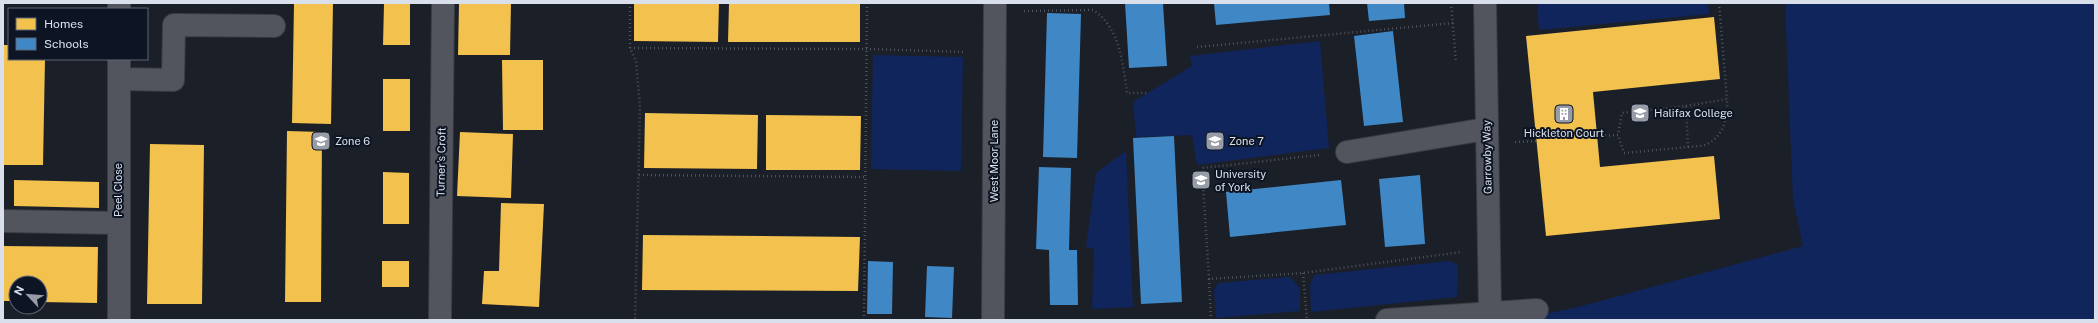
<svg xmlns="http://www.w3.org/2000/svg" width="2098" height="323" font-family="'Public Sans',sans-serif">
	<rect width="100%" height="100%" fill="#1b1f28"/>
	<path fill="#11255d" d="M1537 3H1708L1709 14 1539 30Z
		M1785 3H2095V320H1516L1578 307 1803 246 1793 200Z
		M1320 41 1329 148 1197 165 1192 135 1136 137 1133 102 1192 66 1190 56Z
		M873 55 963 57 961 171 871 169Z
		M1126 151 1133 307 1092 309 1094 249 1086 247 1096 173Z
		M1449 261 1458 265 1457 297 1311 312 1310 285 1314 275Z
		M1290 277 1300 288V311L1216 318 1214 290 1218 283Z"/>
	<path fill="#f2c14e" d="M294 3H333L331 124 292 123Z
		M384 3H410V45H383Z
		M459 3H511L510 55H458Z
		M634 3H719L718 42 634 41Z
		M729 3H860V42H728Z
		M1714 17 1720 79 1593 92 1600 167 1714 156 1720 219 1546 236 1526 36Z
		M3 45H9V59H45L43 165H3Z
		M502 60H543V130H503Z
		M383 79H410V131H383Z
		M645 113 758 115 757 169 644 168Z
		M766 115 861 116 860 170H766Z
		M287 131 322 132 321 302H285Z
		M460 132 513 134 511 198 457 196Z
		M150 144 204 145 202 304H147Z
		M383 172 409 173V224H383Z
		M14 180 99 182V208L14 206Z
		M501 203 544 204 539 307 482 304 484 271H499Z
		M643 235 860 237 858 291 642 290Z
		M3 246 98 247 97 303 40 302V283H16V301H3Z
		M382 261H409V287H382Z"/>
	<path fill="#3f88c5" d="M1125 3H1163L1167 66 1129 68Z
		M1214 3H1329L1330 15 1216 25Z
		M1367 3H1404L1405 18 1369 21Z
		M1047 13 1081 14 1077 158 1043 157Z
		M1393 31 1403 122 1364 126 1354 36Z
		M1174 136 1182 302 1141 304 1133 138Z
		M1039 167 1071 168 1069 250H1077L1078 305H1050L1049 250 1036 249Z
		M1420 175 1425 244 1385 247 1379 179Z
		M1341 180 1346 225 1230 237 1226 192Z
		M868 261 893 262 892 314H867Z
		M927 266 954 267 952 318 925 317Z"/>
	<g fill="none" stroke-linecap="round" stroke-linejoin="round">
		<defs>
			<path id="minor" d="M1485 3 1490 312
				M119 9V3
				M119 79 173 80 174 25 274 26
				M1347 152 1486 129
				M3 221 118 223
				M119 320V59
				M440 320 443 3
				M993 320 995 3
				M1387 320 1537 310"/>
		</defs>
		<use href="#minor" stroke="#393c44" stroke-width="24"/>
		<path stroke="#4f525a" stroke-width="2.5" stroke-dasharray="1 3" stroke-linecap="butt" d="M630 3V48L636 61 640 107 635 320
			M1451 3 1456 62
			M1719 3 1727 99
			M1024 11 1093 10C1120 27 1123 64 1127 93H1149
			M1197 47 1453 23
			M630 48 866 49 966 52
			M1686 106 1727 99C1728 117 1724 136 1707 144 1702 147 1694 146 1688 147
			M1597 136 1618 135 1624 153 1688 147 1686 106 1622 113 1618 135
			M1515 142 1536 141
			M1319 155 1202 168 1209 279 1303 273 1462 252
			M639 175 865 177
			M1303 273 1307 320
			M1209 279 1211 320
			M864 320 867 3"/>
		<use href="#minor" stroke="#52555d" stroke-width="22"/>
	</g>
	<defs>
		<symbol id="university-square" viewBox="-11 -11 22 22"><rect x="-9" y="-9" width="18" height="18" rx="4" fill="#979ca7" stroke="#0d1423"/><path d="M0-5L7-2L0 1L-7-2ZM-4 1L0 2.5L4 1V4Q0 6-4 4Z" fill="#fff"/></symbol>
		<symbol id="building-square" viewBox="-11 -11 22 22"><rect x="-9" y="-9" width="18" height="18" rx="4" fill="#979ca7" stroke="#0d1423"/><path d="M-4-6H4V6H1V3H-1V6H-4ZM-2.5-4.3h1.7v1.8h-1.7ZM.8-4.3h1.7v1.8H.8ZM-2.5-1h1.7V.8h-1.7ZM.8-1h1.7V.8H.8Z" fill="#fff"/></symbol>
	</defs>
	<g fill-rule="evenodd">
		<use href="#university-square" x="1629" y="102" width="22" height="22"/>
		<use href="#building-square" x="1553" y="103" width="22" height="22"/>
		<use href="#university-square" x="310" y="130" width="22" height="22"/>
		<use href="#university-square" x="1204" y="130" width="22" height="22"/>
		<use href="#university-square" x="1190" y="169" width="22" height="22"/>
	</g>
	<g text-anchor="middle" stroke-width="4" stroke-linejoin="round" paint-order="stroke">
		<g font-size="11" fill="#dae0eb" stroke="#0d1423" text-anchor="start">
			<text x="1654" y="117">Halifax College</text>
			<text x="1564" y="137" text-anchor="middle">Hickleton Court</text>
			<text x="335" y="145">Zone 6</text>
			<text x="1229" y="145">Zone 7</text>
			<text x="1215" y="178">University<tspan x="1215" dy="13">of York</tspan></text>
		</g>
		<g font-size="11" fill="#dae0eb" stroke="#0d1423">
			<text transform="translate(1487 157) rotate(-91)" y="4">Garrowby Way</text>
			<text transform="translate(994 161) rotate(-90)" y="4">West Moor Lane</text>
			<text transform="translate(441 162) rotate(-89)" y="4">Turner's Croft</text>
			<text transform="translate(118 190) rotate(-90)" y="4">Peel Close</text>
		</g>
	</g>
	<rect width="2098" height="323" fill="none" stroke="#dae0eb" stroke-width="8"/>
	<rect x="8" y="8" width="140" height="52" fill="#0d1423" stroke="#5f6673"/>
	<rect x="16" y="18" width="20" height="12" fill="#f2c14e" stroke="#5f6673"/>
	<text x="44" y="28" font-size="12" fill="#dae0eb">Homes</text>
	<rect x="16" y="38" width="20" height="12" fill="#3f88c5" stroke="#5f6673"/>
	<text x="44" y="48" font-size="12" fill="#dae0eb">Schools</text>
	<g transform="translate(28 295) rotate(296)"><circle r="19" fill="#0d1423" stroke="#5f6673"/>
	<path d="M0-3L7 15L0 10L-7 15Z" fill="#979ca7"/>
	<text y="-6" font-size="11" font-weight="bold" text-anchor="middle" fill="#dae0eb">N</text>
	</g>
</svg>
